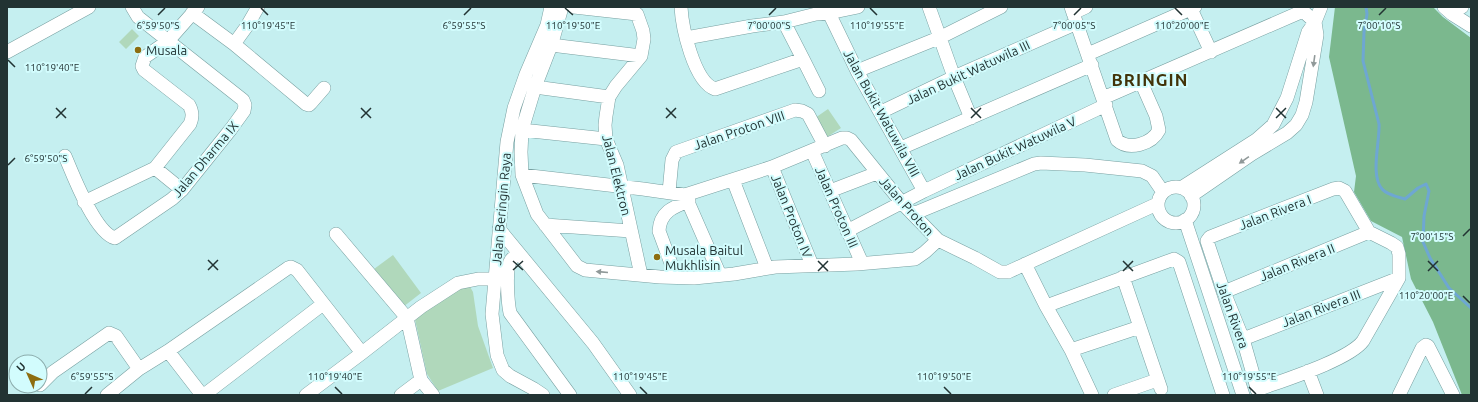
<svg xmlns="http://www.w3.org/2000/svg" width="1478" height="402" font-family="Ubuntu,sans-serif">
	<rect width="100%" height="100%" fill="#c5eff0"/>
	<path fill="#b0d8bb" d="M132 29 139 36 126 49 119 42Z
		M828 109 841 128 827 137 815 118Z
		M393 255 421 293 403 307 374 269Z
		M462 284 469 285 473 292 478 326 493 368 438 391 427 374 414 315Z"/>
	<path fill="#7bb88e" d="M1335 7H1433L1443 17 1471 38V395H1462L1433 322 1411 279 1402 237 1371 221 1354 192 1356 176 1329 57Z"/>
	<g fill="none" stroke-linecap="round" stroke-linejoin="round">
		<path stroke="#6ea7d2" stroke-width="3" d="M1366 7 1367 14 1364 32 1363 61 1379 124C1380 142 1370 175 1382 189 1387 195 1398 197 1405 199L1418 188 1426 184 1429 191 1424 216 1423 242 1430 258 1449 288 1471 308"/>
		<defs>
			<path id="minor" d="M562 7 552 43 535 87 522 130 521 152 522 175 537 214 577 266 585 270 660 277 694 278 734 274 775 267 857 264 915 259 925 252 938 240
				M574 7 637 14
				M681 7C682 27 694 82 715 89L803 59 784 22
				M929 7 954 77 971 118
				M1071 7 1117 140C1129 151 1152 144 1159 130L1156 116 1141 82
				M1444 7 1452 14 1471 26
				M1191 9 1211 52
				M192 13 234 44 306 104 309 105 311 103 324 88
				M829 13 857 71 924 191
				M1073 13 1086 7
				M637 14 643 31 644 39 641 56 616 86 609 97 606 116 605 125 606 139 617 165 641 275
				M1452 14 1462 7
				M686 38 752 26 784 22 816 14 829 13 858 7
				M234 44 247 26 258 7
				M551 45 641 56
				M7 52 89 7
				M1088 54 1195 7
				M803 59 819 91
				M857 71 941 37 1001 7
				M535 87 609 97
				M1103 98 1303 11
				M881 112 954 77 1077 23
				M522 130 606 139
				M901 148 1092 65
				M812 151 862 263
				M65 156C73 175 95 233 115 238L172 199 182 190 231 129 244 111 245 105 243 100 138 17 132 7
				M772 167 812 265
				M155 168 182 190
				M522 175 643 189 685 195 772 167 842 138H847L851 140 902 203 938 240 975 258 1000 272H1008L1157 204
				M733 180 767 268
				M1158 205a18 18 0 1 1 36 0a18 18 0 1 1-36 0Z
				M1181 188 1256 140 1273 125 1287 98 1308 32 1315 22 1321 7
				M830 191 877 173
				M669 192 672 160 676 152 795 110 802 111 808 114 825 146
				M685 195 720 275
				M1191 196 1252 154 1287 133 1296 125 1302 115 1306 102 1317 35 1315 22 1303 11 1301 7
				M84 202 155 168 190 124C193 117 193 112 189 105L144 70 142 66 145 57 168 41 198 7
				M913 214 1034 164 1041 163 1085 165 1142 171 1152 176 1163 192
				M1185 220 1243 395
				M545 225 631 231
				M499 229 593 343 630 395
				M847 231 924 191 1106 105
				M336 234 407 318 421 380 433 395
				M519 254C517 255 513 257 511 260 505 268 508 303 510 313L570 395
				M1025 264 1046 306
				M676 277 659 231C660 212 673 207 689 201
				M1123 277 1161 389
				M1224 292 1369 232
				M1243 339 1399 278
				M1071 350 1140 327
				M168 351 202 395
				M1308 371 1317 395
				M40 385 53 372 109 333 116 336 139 369
				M1257 390C1281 381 1349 360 1363 341L1399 278V254L1397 247 1391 243 1369 232 1345 191 1339 188 1333 189 1210 237 1207 241 1224 292 1243 339 1259 395
				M107 395 139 369 168 351 288 268 291 267 297 270 362 353
				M204 395 323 304
				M306 395 362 353 421 307 458 283 478 279H494
				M401 395 421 380
				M543 395 534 389 510 376 503 370 497 355 492 314 507 142 514 108 526 74 547 25 551 7
				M1092 395 1071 350 1046 306 1174 259 1179 262 1223 395
				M1114 395 1157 380
				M1399 395 1422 348 1426 345 1428 346 1453 395"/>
		</defs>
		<use href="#minor" stroke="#78a0a1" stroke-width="14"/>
		<use href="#minor" stroke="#fff" stroke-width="13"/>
	</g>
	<defs><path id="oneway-solid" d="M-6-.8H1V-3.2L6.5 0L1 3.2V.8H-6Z"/></defs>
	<g fill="#909999">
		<use href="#oneway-solid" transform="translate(1314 61) rotate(98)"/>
		<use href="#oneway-solid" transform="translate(1244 160) rotate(145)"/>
		<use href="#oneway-solid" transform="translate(602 272) rotate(-175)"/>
	</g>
	<path fill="none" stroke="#233" stroke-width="1.5" d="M261 8 268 15M565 8 573 15M870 8 877 15M1175 8 1182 15M158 15 165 8M464 15 471 8M769 15 776 8M1074 15 1081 8M1379 15 1386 8M8 60 15 67M56 108 66 118M361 108 371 118M666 108 676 118M971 108 981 118M1276 108 1286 118M56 118 66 108M361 118 371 108M666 118 676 108M971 118 981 108M1276 118 1286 108M8 165 15 158M1463 236 1470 229M208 260 218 270M513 261 523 270M818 261 828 271M1123 261 1133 271M1428 261 1438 271M208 270 218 260M513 270 523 261M818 271 828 261M1123 271 1133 261M1428 271 1438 261M1463 296 1470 303M335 387 342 394M640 387 647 394M944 387 951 394M1249 387 1256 394M85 394 92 387"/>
	<g fill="#8d6d10" stroke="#d2fcfd" stroke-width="1.5">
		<circle cx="138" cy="50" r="4"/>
		<circle cx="657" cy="257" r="4"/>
	</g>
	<g text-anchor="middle" stroke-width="4" stroke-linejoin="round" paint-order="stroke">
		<g font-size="13" fill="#233" stroke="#d2fcfd" text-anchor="start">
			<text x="146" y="55">Musala</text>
			<text x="665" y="255">Musala Baitul<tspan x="665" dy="15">Mukhlisin</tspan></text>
		</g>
		<g font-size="13" fill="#233" stroke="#d2fcfd">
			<text transform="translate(968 72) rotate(-25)" y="5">Jalan Bukit Watuwila III</text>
			<text transform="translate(882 113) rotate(61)" y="5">Jalan Bukit Watuwila VIII</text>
			<text transform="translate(739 130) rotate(-19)" y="5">Jalan Proton VIII</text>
			<text transform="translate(1015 148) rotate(-25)" y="5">Jalan Bukit Watuwila V</text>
			<text transform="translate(205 159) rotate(-50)" y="5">Jalan Dharma IX</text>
			<text transform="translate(617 175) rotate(76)" y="5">Jalan Elektron</text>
			<text transform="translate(907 206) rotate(48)" y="5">Jalan Proton</text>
			<text transform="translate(837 207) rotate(66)" y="5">Jalan Proton III</text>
			<text transform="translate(501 209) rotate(-85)" y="5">Jalan Beringin Raya</text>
			<text transform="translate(1275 212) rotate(-21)" y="5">Jalan Rivera I</text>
			<text transform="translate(792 216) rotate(68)" y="5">Jalan Proton IV</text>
			<text transform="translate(1297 262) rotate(-22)" y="5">Jalan Rivera II</text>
			<text transform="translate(1321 308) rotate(-21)" y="5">Jalan Rivera III</text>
			<text transform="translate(1233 315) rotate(70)" y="5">Jalan Rivera</text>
		</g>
		<g font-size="17" font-weight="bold" letter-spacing="1" fill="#423309" stroke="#d2fcfd">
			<text x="1150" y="86">BRINGIN</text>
		</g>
	</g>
	<g font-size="10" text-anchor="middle" fill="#233" stroke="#d2fcfd" stroke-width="4" stroke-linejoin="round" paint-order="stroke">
		<text x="573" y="29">110°19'50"E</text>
		<text x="877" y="29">110°19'55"E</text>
		<text x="158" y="29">6°59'50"S</text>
		<text x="268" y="29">110°19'45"E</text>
		<text x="464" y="29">6°59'55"S</text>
		<text x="769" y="29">7°00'00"S</text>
		<text x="1074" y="29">7°00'05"S</text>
		<text x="1182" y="29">110°20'00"E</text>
		<text x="1379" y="29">7°00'10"S</text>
		<text x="52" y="71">110°19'40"E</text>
		<text x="46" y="162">6°59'50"S</text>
		<text x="1432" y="240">7°00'15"S</text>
		<text x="1426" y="299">110°20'00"E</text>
		<text x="92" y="380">6°59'55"S</text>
		<text x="335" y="380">110°19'40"E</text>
		<text x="640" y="380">110°19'45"E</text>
		<text x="944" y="380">110°19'50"E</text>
		<text x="1249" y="380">110°19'55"E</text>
	</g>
	<rect width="1478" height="402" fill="none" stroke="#223333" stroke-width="16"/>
	<g transform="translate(28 374) rotate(315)"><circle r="19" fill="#d2fcfd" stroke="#8cacac"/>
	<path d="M0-3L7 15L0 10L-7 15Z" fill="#8d6d10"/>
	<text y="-6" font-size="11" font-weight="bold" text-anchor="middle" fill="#223333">U</text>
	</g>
</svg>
